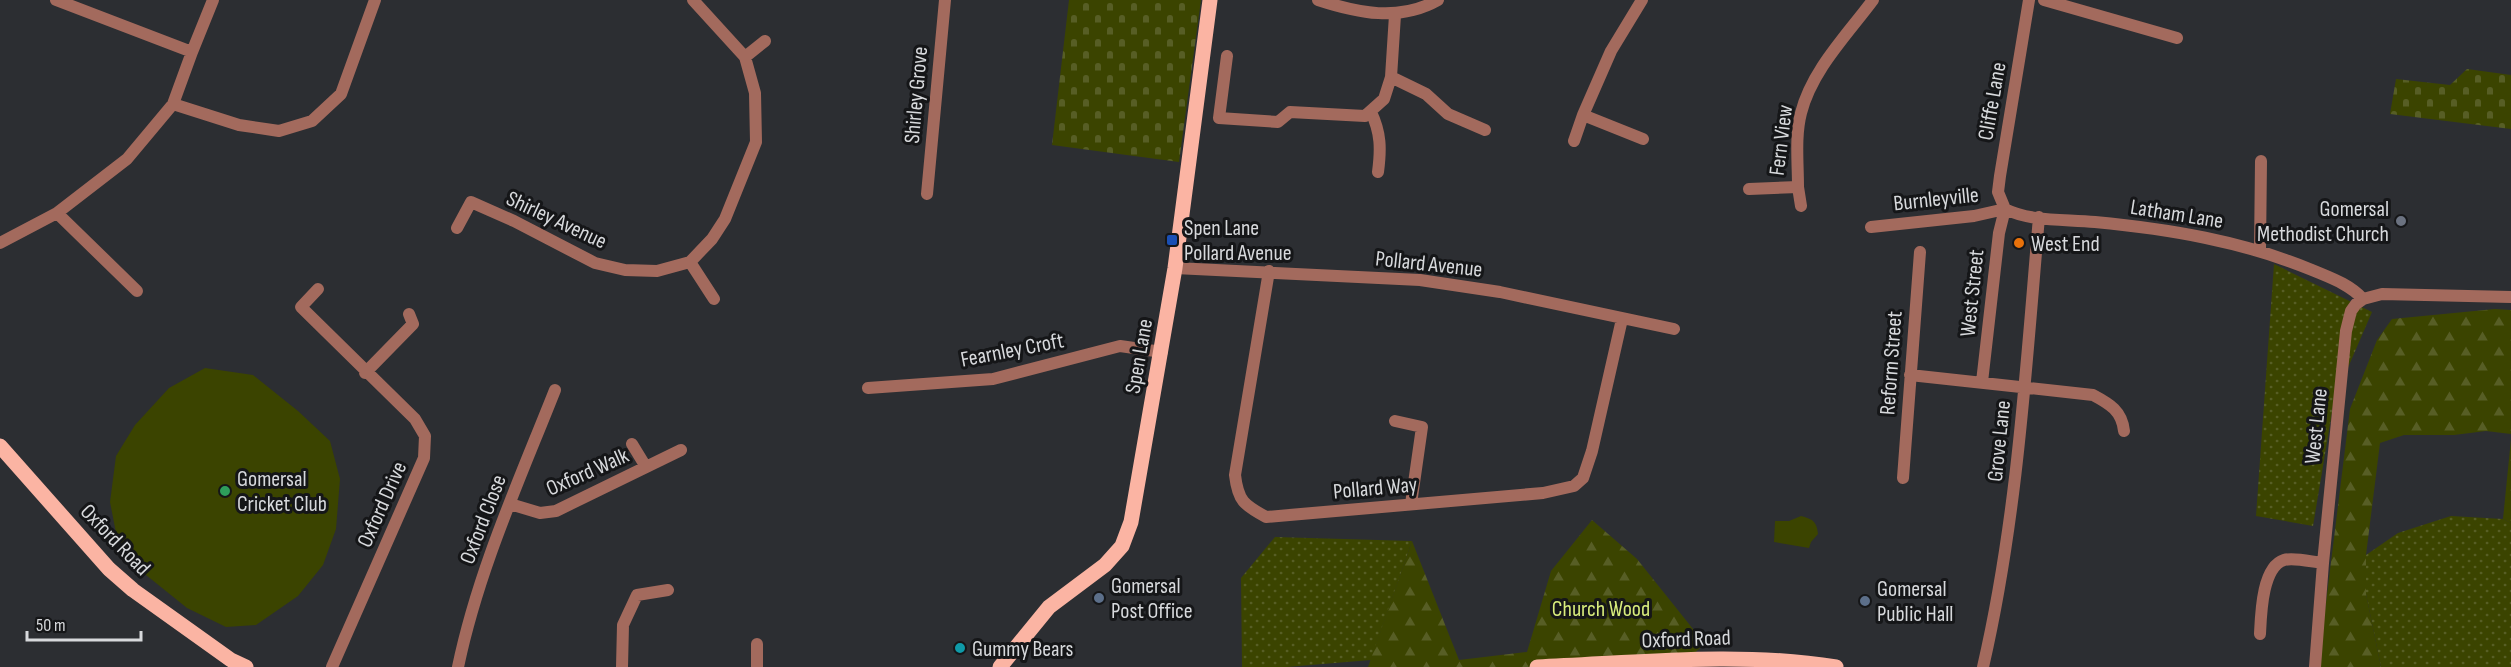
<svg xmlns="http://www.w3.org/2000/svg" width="2511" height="667" font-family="'Sofia Sans Condensed',sans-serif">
	<defs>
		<pattern id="grass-dots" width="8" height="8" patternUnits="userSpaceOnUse" patternTransform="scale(1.5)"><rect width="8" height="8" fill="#3b4400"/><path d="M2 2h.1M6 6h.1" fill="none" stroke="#575e25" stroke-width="1.8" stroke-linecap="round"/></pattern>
		<pattern id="forest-firs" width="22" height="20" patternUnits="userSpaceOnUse" patternTransform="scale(1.5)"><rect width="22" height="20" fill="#3b4400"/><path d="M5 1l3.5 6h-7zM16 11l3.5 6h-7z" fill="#575e25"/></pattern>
		<pattern id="cemetery-stones" width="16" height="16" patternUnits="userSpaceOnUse" patternTransform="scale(1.5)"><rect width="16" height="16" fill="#3b4400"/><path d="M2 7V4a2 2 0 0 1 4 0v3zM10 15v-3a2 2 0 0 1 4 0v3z" fill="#575e25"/></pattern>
	</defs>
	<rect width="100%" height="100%" fill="#2c2e32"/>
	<path fill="url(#grass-dots)" d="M2274 264 2372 312 2334 400 2313 526 2256 516Z
		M2451 516 2503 519 2511 523V667H2381L2366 594V555L2398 533Z
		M1275 537 1412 541 1371 660 1287 667H1242L1241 578Z"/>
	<path fill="url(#forest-firs)" d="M2495 309 2511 310V434L2486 431 2454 435H2404L2380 443 2366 555V594L2381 667H2318L2350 409 2377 340 2392 319Z
		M2511 439V523L2503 519Z
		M1592 520 1637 559 1705 644 1678 667H1368L1412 541 1459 660 1527 652 1551 571Z"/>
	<path fill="url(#cemetery-stones)" d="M1069 0H1201L1179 162 1052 145Z
		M2467 69 2511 75V129L2390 114 2396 79 2450 85Z"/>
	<path fill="#3b4400" d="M205 368 253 375 298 411 330 441 340 479 336 529 323 565 298 596 256 625 226 627 187 608 146 575 117 538 110 502 116 456 135 425 169 388Z
		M1801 516C1812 519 1817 521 1818 534L1811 542 1809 548 1774 542 1775 521H1789Z"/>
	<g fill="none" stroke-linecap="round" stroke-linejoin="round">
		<path stroke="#a36a5d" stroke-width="12" d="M56 0 192 52
			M1318 0C1358 13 1399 22 1438 0
			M1642 0 1611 51 1583 115 1643 139
			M2044 0 2177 38
			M1395 15 1391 77 1426 94 1448 114 1485 130
			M1227 56 1219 118 1278 122 1290 112 1365 116 1384 99 1391 77
			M745 57 765 41
			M173 104 239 125 279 131 312 121 341 94 375 0
			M1371 112C1381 133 1381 149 1378 172
			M1574 141 1583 115
			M1798 187 1801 206
			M1749 189 1798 187C1798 163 1795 136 1801 113 1812 70 1847 35 1873 0
			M927 194 945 0
			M2005 209C2031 222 2066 219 2095 222 2169 229 2242 241 2312 270 2331 278 2349 284 2363 299
			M2005 209 1998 192 2000 176 2029 0
			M57 213 137 291
			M1871 227 1974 216 2005 209
			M457 228 471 202 514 221 595 263 625 270 657 271 690 262 712 239 725 219 756 142 755 93 745 57 693 0
			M0 243 57 213 127 159 173 104 192 52 213 0
			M2260 250 2261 161
			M690 262 714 299
			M1175 268 1420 280 1500 292 1674 329
			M1269 271 1235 475C1238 501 1244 505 1266 517L1543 493 1574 486 1583 478 1592 451 1622 319
			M318 289 301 307 415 419 425 436 424 458 332 667
			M365 373 413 324 409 314
			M1910 375 2093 395C2110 404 2122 411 2124 431
			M1982 382 1999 233 2005 209
			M868 388 993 379 1120 346 1162 352
			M1395 421 1422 427 1411 504
			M632 444 646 467
			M1903 478 1920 252
			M510 504 540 513 556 511 681 450
			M2260 634C2261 614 2262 567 2284 560 2294 557 2312 562 2323 563
			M757 644V667
			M458 667C478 571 519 481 555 390
			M622 667 623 625 637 595 668 590
			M1983 667C2017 520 2026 368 2039 217
			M2315 667 2323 563 2346 331 2351 311 2356 304 2363 299 2382 294 2511 297"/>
		<path stroke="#fbb4a3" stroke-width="15" d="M0 446 109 569 133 590 231 660 246 667
			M1000 667 1049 607 1105 565 1122 546 1131 522 1175 268 1210 0
			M1537 667C1636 663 1738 651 1836 667"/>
	</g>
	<circle fill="#6b7280" stroke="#151618" stroke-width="2" cx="2401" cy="221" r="6"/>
	<rect fill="#1a4fb4" stroke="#151618" stroke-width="2" x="1166" y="234" width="12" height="12" rx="3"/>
	<circle fill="#e8710a" stroke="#151618" stroke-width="2" cx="2019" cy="243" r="6"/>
	<circle fill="#2e9e5b" stroke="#151618" stroke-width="2" cx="225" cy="491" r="6"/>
	<g fill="#5c6f8a" stroke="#151618" stroke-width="2">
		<circle cx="1099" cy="598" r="6"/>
		<circle cx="1865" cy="601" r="6"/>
	</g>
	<circle fill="#0f9aa8" stroke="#151618" stroke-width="2" cx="960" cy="648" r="6"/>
	<g text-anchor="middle" stroke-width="6" stroke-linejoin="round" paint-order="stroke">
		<g font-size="22" fill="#d7d9dc" stroke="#151618">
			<text transform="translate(915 95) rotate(-85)" y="8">Shirley Grove</text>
			<text transform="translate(1991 101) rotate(-80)" y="8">Cliffe Lane</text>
			<text transform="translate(1780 140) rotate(-83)" y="8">Fern View</text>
			<text transform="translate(1936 198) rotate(-6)" y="8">Burnleyville</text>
			<text transform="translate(2177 213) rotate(9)" y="8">Latham Lane</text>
			<text transform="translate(557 219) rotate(25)" y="8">Shirley Avenue</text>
			<text transform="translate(1429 263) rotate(6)" y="8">Pollard Avenue</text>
			<text transform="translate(1971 293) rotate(-84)" y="8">West Street</text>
			<text transform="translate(1012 349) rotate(-11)" y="8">Fearnley Croft</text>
			<text transform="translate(1138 356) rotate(-80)" y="8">Spen Lane</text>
			<text transform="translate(1890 363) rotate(-86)" y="8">Reform Street</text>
			<text transform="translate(2315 426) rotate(-84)" y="8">West Lane</text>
			<text transform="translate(1998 441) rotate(-84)" y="8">Grove Lane</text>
			<text transform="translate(587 471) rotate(-24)" y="8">Oxford Walk</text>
			<text transform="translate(1375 487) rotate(-5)" y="8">Pollard Way</text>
			<text transform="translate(381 504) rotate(-66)" y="8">Oxford Drive</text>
			<text transform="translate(482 519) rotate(-69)" y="8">Oxford Close</text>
			<text transform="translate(116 539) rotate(46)" y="8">Oxford Road</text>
			<text transform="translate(1686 638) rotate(-2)" y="8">Oxford Road</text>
		</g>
		<g font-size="22" fill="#d7d9dc" stroke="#151618" text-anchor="start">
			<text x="2389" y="216" text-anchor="end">Gomersal<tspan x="2389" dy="25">Methodist Church</tspan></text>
			<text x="1184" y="235">Spen Lane<tspan x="1184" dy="25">Pollard Avenue</tspan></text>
			<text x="2031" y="251">West End</text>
			<text x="237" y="486">Gomersal<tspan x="237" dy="25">Cricket Club</tspan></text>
			<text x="1111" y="593">Gomersal<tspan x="1111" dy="25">Post Office</tspan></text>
			<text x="1877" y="596">Gomersal<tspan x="1877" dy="25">Public Hall</tspan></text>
			<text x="972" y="656">Gummy Bears</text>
		</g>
		<g font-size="22" fill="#d9ed7c" stroke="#151618">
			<text x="1601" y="616">Church Wood</text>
		</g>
	</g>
	<path d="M27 631v9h114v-9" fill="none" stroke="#d7d9dc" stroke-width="3"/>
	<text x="36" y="631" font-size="18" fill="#d7d9dc" stroke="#151618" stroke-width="4.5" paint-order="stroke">50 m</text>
</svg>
